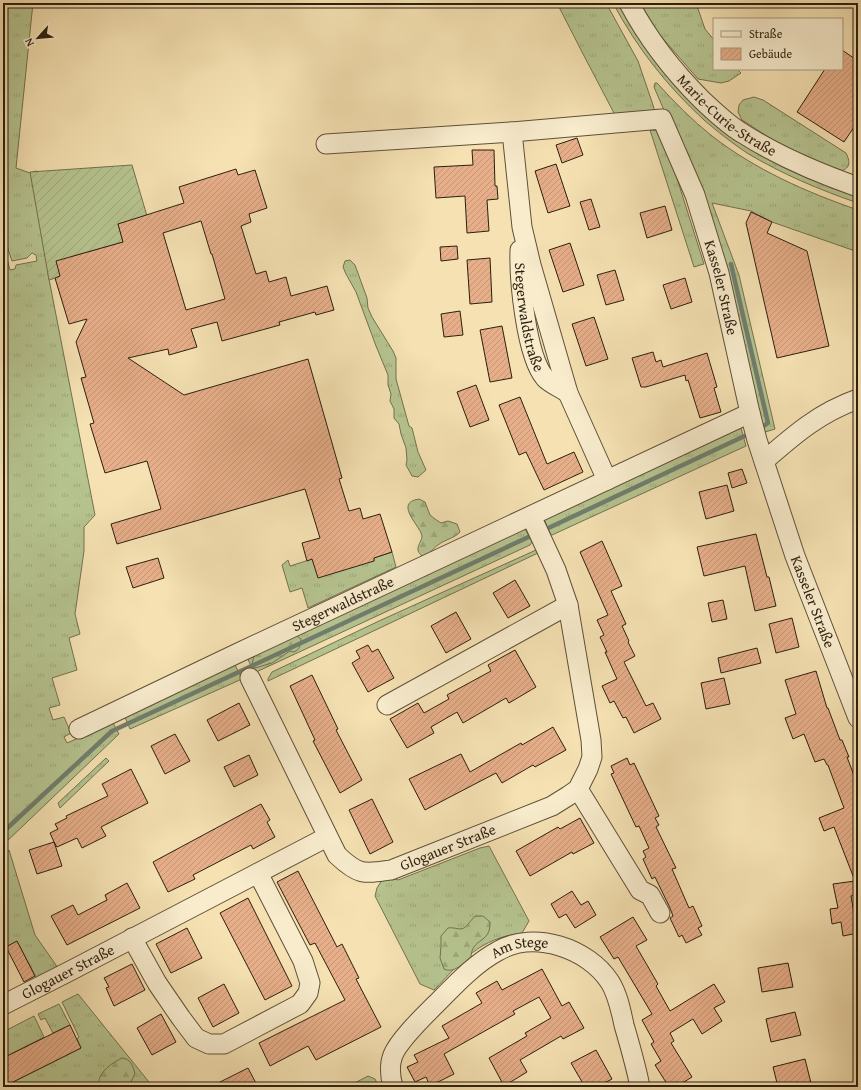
<svg xmlns="http://www.w3.org/2000/svg" width="861" height="1090" font-family="'Gentium Book Plus',serif">
	<defs>
		<pattern id="grass-tufts" width="24" height="20" patternUnits="userSpaceOnUse"><rect width="24" height="20" fill="#b6c490"/><path d="M3 7l-1-3M5 7V3M7 7l1-3M15 17l-1-3M17 17v-4M19 17l1-3" fill="none" stroke="#9da87b"/></pattern>
		<pattern id="forest-firs" width="22" height="20" patternUnits="userSpaceOnUse"><rect width="22" height="20" fill="#b6c490"/><path d="M5 1l3.5 6h-7zM16 11l3.5 6h-7z" fill="#9da87b"/></pattern>
		<pattern id="garden-furrows" width="10" height="10" patternUnits="userSpaceOnUse"><rect width="10" height="10" fill="#b6c490"/><path d="M-1 1l2-2M0 10L10 0M9 11l2-2" fill="none" stroke="#9da87b"/></pattern>
		<pattern id="building-hatch" width="6" height="6" patternUnits="userSpaceOnUse"><rect width="6" height="6" fill="#e6ae89"/><path d="M-1 1l2-2M0 6l6-6M5 7l2-2" fill="none" stroke="#c69575"/></pattern>
	</defs>
	<rect width="100%" height="100%" fill="#f5e1b2"/>
	<filter id="stains"><feTurbulence type="fractalNoise" baseFrequency=".005" numOctaves="4"/><feColorMatrix values="0 0 0 0 .2 0 0 0 0 .09 0 0 0 0 .02 0 0 0 .5 -.17"/></filter>
	<radialGradient id="worn" r=".72"><stop offset=".6" stop-color="#630" stop-opacity="0"/><stop offset="1" stop-color="#630" stop-opacity=".3"/></radialGradient>
	<path fill="url(#grass-tufts)" stroke="#72724f" d="M3 3H33L16 168 30 173 36 171 40 173 48 274 95 515 84 527V551L75 614 80 634 69 638 77 670 52 678 60 705 49 708 53 720 64 717 71 733 64 737 67 743 113 723 119 734 3 845V244L10 270 15 269 16 265 37 261 36 255 32 253 27 258 12 261 3 234Z
		M557 3H606L638 61 654 108 652 113 615 115 582 52Z
		M613 3H619L646 48 665 73 688 99 750 148 777 164 807 178 858 197V203C820 190 782 174 747 153 732 143 718 132 704 120 667 86 637 48 613 3Z
		M640 3H696L705 29 714 40V69H737L741 73 729 81 721 83 698 79 659 34Z
		M655 83H657C674 102 692 120 712 136 756 170 806 192 858 210V252L772 222 751 211 712 203 739 275 775 429 765 432 758 423 701 196 654 87Z
		M754 97 763 100 846 153C850 161 851 168 841 171L821 164 785 148 742 120 738 112 739 105 743 100Z
		M650 130 658 131 663 134 704 264 694 267Z
		M350 260 355 265 367 298 368 308 372 317 393 351 396 358V379L409 426 412 428 418 452 426 470 418 477 412 476 406 465 407 460 406 448 401 434 399 424 394 418V409L390 401 391 394 388 385V375L376 346 356 292 346 274 343 267 345 261Z
		M741 428 746 446 552 535H551L544 519Z
		M523 529H525L532 542 530 545 254 673 247 657Z
		M536 550 540 552 268 681V679L272 672 379 621Z
		M392 552 396 567 308 608 302 588 290 592 282 565 288 560 290 566 312 559 374 561V558Z
		M234 663 242 679 130 729 124 715Z
		M106 758 109 761 60 808 58 803Z
		M489 846 529 921 522 933C480 938 462 961 434 990L420 984 375 896 377 888 382 880 391 877 398 880 480 848Z
		M9 850 35 935 58 968 37 979 17 941 6 947 3 941V855Z
		M78 994 153 1087H3L81 1048 77 1039 79 1037 62 1002Z
		M59 1004 70 1025 53 1033 45 1018 41 1020 38 1014Z
		M34 1016 44 1037 3 1058V1032Z
		M368 1076 375 1079 379 1087H347Z"/>
	<path fill="url(#forest-firs)" stroke="#72724f" d="M419 499 425 502 430 515 435 519 441 523 448 521 457 524 460 532C455 538 444 540 438 545 432 549 430 555 422 556 414 549 420 545 422 537 423 528 392 503 419 499Z
		M289 636H297L301 639C301 645 300 649 294 652L290 651 272 663 255 668 252 664 254 656Z
		M476 916H483L490 922C491 944 472 937 471 957 463 963 454 974 444 969L440 958 441 946V936L448 928C452 927 457 929 461 929 468 928 470 919 476 916Z
		M122 1058C131 1059 133 1066 135 1074L128 1087H99C96 1073 112 1063 122 1058Z"/>
	<path fill="url(#garden-furrows)" stroke="#72724f" d="M132 165 147 216 118 224 123 242 70 257 75 272 49 280 30 172Z"/>
	<g fill="none" stroke-linecap="round" stroke-linejoin="round">
		<path stroke="#707e6e" stroke-width="4.5" d="M731 264 768 423 759 429
			M542 531 751 433
			M3 832 112 731 535 534"/>
	</g>
	<path fill="url(#building-hatch)" stroke="#2d1f0e" fill-rule="evenodd" d="M842 50 858 61V121L844 142 797 112 825 69H842Z
		M577 138 583 155 562 163 556 145Z
		M472 150H494L495 186H497L498 199 487 200 489 231 467 233 465 196 436 198 434 167 473 165Z
		M556 164 570 206 548 213 535 171Z
		M236 169 238 175 255 170 267 208 249 214 251 222 241 226 256 274 266 271 269 282 286 277 291 296 327 286 334 310 316 315 315 312 279 322 280 325 222 341 217 322 191 329 197 347 169 355 168 349 128 358 184 395 308 359 342 478 339 479 349 511 360 508 363 519 380 514 392 552 374 558V561L318 578 312 559 307 561 302 543 320 538 305 489 117 544 111 524 161 509 147 461 105 473 90 424 94 423 81 378 86 377 76 342 87 319 69 324 55 278 60 276 56 261 123 242 118 224 184 203 179 187ZM201 221 211 254H212L225 299 186 310 163 233Z
		M591 199 600 227 589 230 580 202Z
		M665 206 672 230 647 238 640 213Z
		M751 212 772 222 767 233 807 251 829 346 777 358 746 223Z
		M570 243 584 285 563 292 549 250Z
		M457 246 458 259 441 261 440 247Z
		M490 258 492 302 470 304 467 260Z
		M615 270 624 300 606 305 597 275Z
		M685 278 692 302 671 309 663 285Z
		M460 311 463 335 444 337 441 314Z
		M594 317 608 359 586 366 572 324Z
		M502 326 512 378 490 382 480 330Z
		M653 352 656 362 661 360 663 367 707 353 717 387 714 388 721 412 700 418 688 380 686 381 685 375 646 387H641L632 358Z
		M476 385 489 420 470 427 457 392Z
		M520 397 547 464 574 452 583 472 544 490 526 452 519 455 499 405Z
		M742 469 747 483 732 488 728 473Z
		M727 485 734 511 706 519 699 492Z
		M756 534 767 577H769L776 606 755 611 745 566 704 576 697 547Z
		M602 541 622 586 611 591 626 624 622 626 629 641 628 642 635 656 624 662 646 706 653 703 661 719 634 733 626 717 623 718 614 701 610 703 602 686 617 679 605 652H607L600 637 604 635 597 620 608 615 580 552Z
		M158 558 164 578 133 588 126 567Z
		M515 580 530 606 508 618 493 593Z
		M723 600 727 619 712 622 708 603Z
		M456 612 471 639 446 653 431 626Z
		M792 618 799 647 776 653 769 624Z
		M368 645 372 652 378 649 394 678 368 692 352 663 360 658 356 651Z
		M757 648 761 663 721 673 718 658Z
		M515 650 536 687 509 703 506 698 463 723 457 712 431 727 434 733 407 748 390 719 418 703 424 713 449 699 447 695 491 671 488 665Z
		M816 671 827 708H828L840 740H842L849 757H847L858 786V895L851 896 855 919H858V933L843 936 841 922 832 924 830 909 838 908 833 884 855 881 834 827 824 831 819 818 844 808 828 765H827L824 759 815 762 804 734 793 739 785 718 796 714 785 680Z
		M312 675 338 729 336 730 362 780 340 793 313 741 315 740 290 686Z
		M724 678 730 704 706 709 701 683Z
		M239 703 250 725 218 741 207 720Z
		M553 727 566 750 535 767 533 765 502 783 496 773 425 810 409 779 461 754 470 772 521 743 522 745Z
		M175 734 190 761 165 774 151 746Z
		M249 755 258 775 234 787 224 767Z
		M627 758 630 765 634 763 659 816 655 818 659 825 656 827 676 868 672 869 689 908 693 906 702 926 698 928 702 935 686 943 682 935 679 937 670 918 673 916 670 908 655 877 652 879 643 859 646 857 643 851 649 848 639 826 636 827 611 774 614 773 611 766Z
		M131 769 148 803 101 827 106 836 82 848 77 838 57 847 54 842 62 866 37 874 29 850 54 842 50 833 58 829 55 824 67 818 66 816 108 796 102 784Z
		M372 799 393 842 370 854 349 810Z
		M261 804 270 820 267 822 275 837 253 849 251 845 193 875 195 879 168 892 153 862Z
		M580 818 594 843 573 854 572 852 530 876 516 851 558 827 560 829Z
		M298 871 337 947 342 944 359 978 356 979 381 1027 316 1060 308 1046 270 1066 259 1043 345 1000 315 943 310 945 277 882Z
		M127 883 140 908 67 945 51 916 73 905 78 915 107 900 105 895Z
		M572 891 581 905 588 901 596 915 575 928 566 914 559 918 551 904Z
		M248 898 292 986 265 1000 220 913Z
		M633 917 647 940 636 946 658 984 656 986 670 1011 714 984 725 1002 714 1008 722 1021 702 1034 693 1019 670 1033 674 1041 671 1043 692 1077 676 1087H669L655 1065 661 1061 651 1044 654 1042 642 1020 652 1014 618 957 614 959 600 937Z
		M187 928 202 958 171 973 156 944Z
		M17 941 35 976 24 982 6 947Z
		M788 963 793 987 762 992 758 968Z
		M132 964 145 990 114 1006 106 988 109 987 104 978Z
		M542 969 562 1006 569 1002 584 1028 563 1039 561 1036 520 1060 527 1072 504 1086 489 1058 527 1036 525 1033 551 1018 539 997 513 1011 515 1014 444 1054 454 1074 430 1086 426 1077 415 1082 407 1067 418 1062 414 1055 449 1038 442 1026 482 1003 476 993 497 981 502 990Z
		M224 984 239 1013 213 1027 198 998Z
		M795 1012 801 1035 771 1042 766 1019Z
		M161 1014 176 1042 152 1055 137 1028Z
		M70 1025 81 1048 3 1087V1058Z
		M596 1050 612 1079 597 1087H585L571 1063Z
		M805 1059 812 1087H778L773 1067Z
		M248 1068 258 1087H210Z"/>
	<g fill="none" stroke-linecap="round" stroke-linejoin="round">
		<defs>
			<g id="minor">
				<path id="s1" d="M629 3C648 39 673 71 702 100 715 112 727 124 742 133 778 156 818 173 858 187"/>
				<path d="M512 132 522 227 531 265 568 393 607 480"/>
				<path id="s2" d="M326 144 512 132 662 119 695 195 719 273 750 413 757 440 795 556 858 718"/>
				<path id="s3" d="M520 250C519 279 526 356 545 378 551 384 561 388 568 393"/>
				<path d="M764 461C795 434 819 413 858 399"/>
				<path id="s4" d="M250 678 337 855C358 875 363 874 391 870L552 806 568 796 578 789 588 769 592 757 591 740 568 605 556 570 531 516"/>
				<path d="M387 705 568 605"/>
				<path id="s5" d="M79 729 238 653 750 413"/>
				<path d="M578 789 640 890 650 895 660 913"/>
				<path d="M132 938 157 983 181 1018 196 1038 209 1044H224L300 1004 308 993 310 983 303 961 258 873"/>
				<path id="s6" d="M3 1005 68 972 327 837"/>
				<path id="s7" d="M393 1087C390 1076 389 1065 393 1055 399 1040 424 1016 436 1004 455 985 474 964 498 951 534 930 588 948 610 982 618 995 621 1011 624 1025 630 1046 636 1066 640 1087"/>
			</g>
		</defs>
		<use href="#minor" stroke="#5f5037" stroke-width="21"/>
		<use href="#minor" stroke="#f8eccd" stroke-width="19"/>
	</g>
	<g text-anchor="middle" stroke-width="4" stroke-linejoin="round" paint-order="stroke">
		<g font-size="15" fill="#2d1f0e" stroke="#f8eccd">
			<text dy="5" stroke="none"><textPath href="#s1" startOffset="151">Marie-Curie-Straße</textPath></text>
			<text dy="5" stroke="none"><textPath href="#s2" startOffset="516">Kasseler Straße</textPath></text>
			<text dy="5" stroke="none"><textPath href="#s3" startOffset="68">Stegerwaldstraße</textPath></text>
			<text dy="5" stroke="none"><textPath href="#s2" startOffset="844">Kasseler Straße</textPath></text>
			<text dy="5" stroke="none"><textPath href="#s5" startOffset="292">Stegerwaldstraße</textPath></text>
			<text dy="5" stroke="none"><textPath href="#s4" startOffset="318">Glogauer Straße</textPath></text>
			<text dy="5" stroke="none"><textPath href="#s7" startOffset="204">Am Stege</textPath></text>
			<text dy="5" stroke="none"><textPath href="#s6" startOffset="73">Glogauer Straße</textPath></text>
		</g>
	</g>
	<rect width="861" height="1090" fill="none" stroke="#f5e1b2" stroke-width="16"/>
	<rect x="4" y="4" width="853" height="1082" fill="none" stroke="#2d1f0e" stroke-width="2"/>
	<rect x="8" y="8" width="845" height="1074" fill="none" stroke="#2d1f0e"/>
	<rect x="713" y="18" width="130" height="52" fill="#f8eccd" stroke="#a79a81"/>
	<rect x="721" y="31" width="20" height="6" fill="#f8eccd" stroke="#a79a81"/>
	<text x="749" y="38" font-size="12" fill="#2d1f0e">Straße</text>
	<rect x="721" y="48" width="20" height="12" fill="url(#building-hatch)" stroke="#a79a81"/>
	<text x="749" y="58" font-size="12" fill="#2d1f0e">Gebäude</text>
	<g transform="translate(38 38) rotate(243)" stroke="#f8eccd" stroke-width="3" paint-order="stroke">
	<path d="M0-3L7 15L0 10L-7 15Z" fill="#2d1f0e"/>
	<text y="-6" font-size="11" font-weight="bold" text-anchor="middle" fill="#2d1f0e">N</text>
	</g>
	<rect width="100%" height="100%" filter="url(#stains)"/>
	<rect width="100%" height="100%" fill="url(#worn)"/>
</svg>
